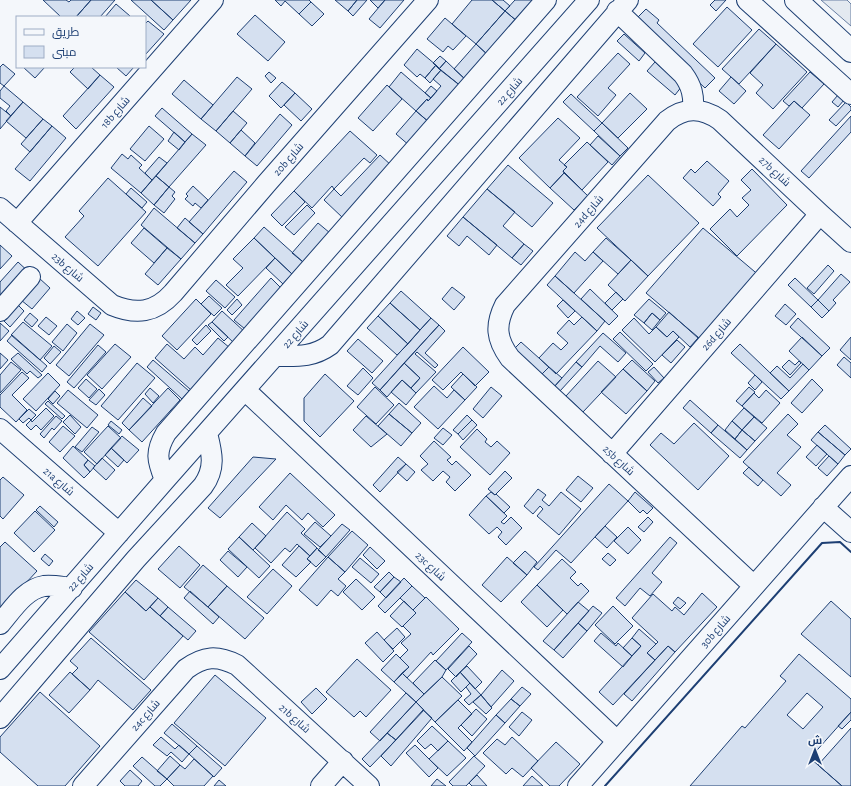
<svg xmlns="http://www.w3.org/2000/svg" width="851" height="786" font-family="'Alegreya Sans',Cairo,sans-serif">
	<rect width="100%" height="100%" fill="#f4f7fb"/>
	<path fill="#e3e9f0" stroke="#687fa3" d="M821 0H847L851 4V26Z"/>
	<path fill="#d5e0f0" stroke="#1d3f73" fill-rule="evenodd" d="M43 0H66L69 2 71 0H91L76 17H61Z
		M91 0H115L100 17H76Z
		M131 0H151L173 20 164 30Z
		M151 0H191L173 20Z
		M275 0H309L311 2 299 14 285 1 281 6Z
		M335 0H357L348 11Z
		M357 0H367L353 16 348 11Z
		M370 0H385L378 8Z
		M385 0H404L380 28 369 19Z
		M472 0H492L505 11 476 44 452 24Z
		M492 0H503L510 6 505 11Z
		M515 0H538L518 22 505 11Z
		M715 0H726L716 11 710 5Z
		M311 2 324 14 312 26 299 14Z
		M116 4 130 16 129 17H105Z
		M727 7 752 30 718 67 693 44Z
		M646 9 659 20 657 23 715 78 705 88 634 21Z
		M505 11 518 22 489 56 476 44Z
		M255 15 285 42 268 61 237 34Z
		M445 18 466 36 453 50 448 46 443 52 427 39Z
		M148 21 164 34 145 55V24Z
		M759 29 776 44 739 84 722 69Z
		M624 34 645 53 639 61 617 41Z
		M476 44 489 56 467 81 454 69Z
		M776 44 807 72 773 109 756 93 763 85 750 73Z
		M417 49 436 65 425 78 420 74 417 77 404 65Z
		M618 53 630 64 608 88 616 95 598 116 577 97Z
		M440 56 446 61 439 69 433 63Z
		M446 61 467 81 462 87 439 69Z
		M655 62 682 86 675 95 647 71Z
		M3 64 15 74 4 86 0 83V67Z
		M436 65 441 70 430 83 425 78Z
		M23 67H45L35 78Z
		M75 67H91L100 75 88 89 70 72Z
		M116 67H134L126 76Z
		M441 70 462 87 430 123 416 111 427 99 428 101 441 86 433 79Z
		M269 72 276 78 271 83 265 76Z
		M401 72 431 98 428 101 427 99 416 111 389 87Z
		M810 72 824 84 802 108 794 101 789 106 783 101Z
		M100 75 114 87 76 129 63 116Z
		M237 77 252 89 216 131 201 119Z
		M731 77 746 91 734 104 719 91Z
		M184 80 213 105 201 119 172 94Z
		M282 82 295 93 281 108 269 96Z
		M387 85 402 99 373 131 358 118Z
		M4 86 23 102 11 116 6 111 10 106 0 98V91Z
		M431 86 437 91 431 98 425 93Z
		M295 93 312 109 301 121 284 105Z
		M630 93 647 109 618 138 602 123Z
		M571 94 602 123 594 131 563 102Z
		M838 95 844 100 838 107 832 102Z
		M794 101 810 115 779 149 763 135Z
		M23 102 43 119 26 138 6 121Z
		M846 102 851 107V110L836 126 829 120Z
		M0 107 11 116 0 129Z
		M162 108 192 134 185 142 155 116Z
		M233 111 247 123 230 143 216 131Z
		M416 111 430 123 410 146 396 134Z
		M280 114 292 125 257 166 245 156Z
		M851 116V132L809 178 801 171Z
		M558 118 580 138 559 160 567 167 563 171 564 173 550 188 519 158Z
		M43 119 52 126 30 152 21 144Z
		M602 123 628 148 620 156 594 131Z
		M52 126 66 138 30 181 15 169Z
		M149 126 164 139 145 161 130 149Z
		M241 130 255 143 245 156 230 143Z
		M350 131 377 155 370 163 364 158 334 189 332 186 312 208 294 191Z
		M174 132 185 142 179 150 168 141Z
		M192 134 206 145 169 187 156 176Z
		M598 136 620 156 612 165 590 145Z
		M587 142 608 162 582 190 563 171 567 167 564 165Z
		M122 154 128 159 131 155 142 165 139 168 152 180 141 193 111 168Z
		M380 155 392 166 343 218 324 200 334 189 341 196Z
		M159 157 167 163 152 180 145 173Z
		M707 161 729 181 718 194 721 197 713 206 683 178 691 169 695 173Z
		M508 165 553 203 532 227 487 189Z
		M752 169 787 205 737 256 710 229 730 209 737 217 749 205 742 198 751 190 741 180Z
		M234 171 247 182 203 234 189 222Z
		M564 173 588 196 574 210 550 188Z
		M648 175 699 223 648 276 597 228Z
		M156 176 169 187 154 205 141 193Z
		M108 178 146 212 98 266 65 237 84 216 79 211Z
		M193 186 208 200 201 208 195 203 193 206 185 199 188 196 186 194Z
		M169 187 175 192 172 196 175 199 164 213 154 205Z
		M131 188 147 202 142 208 126 194Z
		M487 189 515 212 503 226 524 244 512 258 463 217Z
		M294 191 305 202 282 226 271 215Z
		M307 205 315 213 294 235 285 227Z
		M154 208 195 243 181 259 141 225Z
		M463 217 497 245 489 255 467 236 459 246 447 236Z
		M185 218 203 234 195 243 177 228Z
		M318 223 330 233 303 262 292 253Z
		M264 227 303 262 292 274 254 238Z
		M144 228 167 248 154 263 131 243Z
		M703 228 761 277 705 343 646 293Z
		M254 238 275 258 238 296 226 285 243 268 233 259Z
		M606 238 631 260 618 274 593 252Z
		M524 244 533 251 521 265 512 258Z
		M0 245 12 256 0 269Z
		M167 248 181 259 158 285 145 274Z
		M575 252 585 261 593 252 603 261 574 293 555 276Z
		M275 258 292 274 283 284 266 268Z
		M631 260 648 276 625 301 608 285Z
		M18 262 31 274 0 309V282Z
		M828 265 834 271 814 294 807 288Z
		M841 274 850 282 833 300 836 303 829 311 818 300Z
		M555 276 605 321 597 331 547 285Z
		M39 278 50 288 32 309 21 300Z
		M271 278 281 288 245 329 234 320Z
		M795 278 818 300 811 307 788 285Z
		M216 280 235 297 225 308 206 291Z
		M452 287 465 297 454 310 442 299Z
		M590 289 618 316 609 325 581 299Z
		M401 291 431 318 420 330 390 303Z
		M616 292 623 299 612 310 605 303Z
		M209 296 222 308 214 316 201 304Z
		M196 299 211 314 177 350 162 336Z
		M237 299 242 305 232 315 227 310Z
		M649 299 666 313 660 320 652 313 644 323 634 315Z
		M563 300 575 311 568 318 557 306Z
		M818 300 829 311 822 318 811 307Z
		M390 303 420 330 408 344 378 316Z
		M17 304 24 311 10 327 3 320Z
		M785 304 796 314 786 325 775 316Z
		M93 307 101 313 96 320 88 314Z
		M77 311 85 318 78 325 71 319Z
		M222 311 246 333 235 344 212 322Z
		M669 312 698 338 690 347 673 331 667 337 656 327Z
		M30 313 38 320 32 327 24 320Z
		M652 313 660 320 652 330 644 323Z
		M378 316 408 344 397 355 367 328Z
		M46 317 57 326 49 335 38 326Z
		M582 317 597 331 556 374 539 358 553 343 561 350 568 343 557 333 569 320 574 325Z
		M431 318 439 325 380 390 372 383Z
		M634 318 649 334 656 327 667 337 673 331 679 337 655 362 622 330Z
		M798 318 830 348 822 356 790 327Z
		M23 322 52 346 40 360 11 335Z
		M212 322 228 337 224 341 208 325Z
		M0 323 9 331 0 341Z
		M67 324 77 333 63 351 52 342Z
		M90 324 104 335 69 376 56 365Z
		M206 325 211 331 197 345 192 340Z
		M439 325 445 331 425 353 438 365 435 368 417 352 415 354 436 372 416 393 411 388 420 378 404 363Z
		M620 332 653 364 646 371 613 339Z
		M603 333 626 353 618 362 600 346 582 367 576 362Z
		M12 335 47 366 42 372 7 341Z
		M802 337 822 356 809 370 789 351Z
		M851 337V360L840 350Z
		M218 338 230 348 191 390 155 358 167 344 184 359 195 347 203 355Z
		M358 339 383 361 372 373 347 351Z
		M677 340 685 347 671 363 662 355Z
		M521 342 549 367 541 375 513 350Z
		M115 344 131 357 102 389 87 375Z
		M740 344 789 391 781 399 731 353Z
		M98 345 106 352 74 388 67 382Z
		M54 346 61 352 50 364 44 358Z
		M463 347 489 372 475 386 461 372 443 390 432 380Z
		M0 353 8 360 0 369Z
		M18 353 42 375 38 378 30 371 27 374 11 359Z
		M844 357 851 363V378L837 365Z
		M153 360 189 391 182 399 147 367Z
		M632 360 655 381 647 391 623 369Z
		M789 360 795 365 799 361 801 363 790 375 782 367Z
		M598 361 616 377 583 412 566 396Z
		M11 362 21 370 0 393V375Z
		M576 362 582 367 560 391 554 387Z
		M137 363 155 378 118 420 101 406Z
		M404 363 420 378 411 388 402 380 387 397 380 390Z
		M803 364 809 370 789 391 770 373 777 366 790 378Z
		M549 367 562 378 554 387 541 375Z
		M654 367 664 378 658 383 648 372Z
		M363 368 373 378 358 395 347 386Z
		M623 369 647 391 626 414 601 392Z
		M22 372 29 378 12 395 27 410 16 422 0 407V395Z
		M48 373 60 385 36 411 23 399Z
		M325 374 354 401 320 437 304 421V398Z
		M463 374 477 387 465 400 451 387Z
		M755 375 762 382 755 390 748 383Z
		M86 379 97 389 89 398 78 388Z
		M812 379 823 390 802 413 791 403Z
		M402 380 416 393 406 405 391 392Z
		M434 386 447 398 454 390 465 400 438 429 414 407Z
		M375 387 394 405 376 424 357 407Z
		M491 387 502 396 483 418 473 409Z
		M749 387 755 392 742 406 736 401Z
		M150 388 159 396 153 403 145 394Z
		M168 388 180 400 142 442 129 430Z
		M99 389 105 395 96 405 89 400Z
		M68 390 98 415 87 428 57 403Z
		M766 390 780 403 762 423 742 406 754 393 759 398Z
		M55 391 60 396 53 404 48 399Z
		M143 398 152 406 129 430 122 423Z
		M690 400 718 425 711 433 683 408Z
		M48 401 65 416 62 419 45 404Z
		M399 403 421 423 412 433 389 414Z
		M46 408 54 416 41 430 36 425 31 430 26 425 31 420 32 422Z
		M744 408 754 417 742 430 732 421Z
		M29 409 36 415 31 420 29 418 23 423 19 419Z
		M389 414 412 433 401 446 378 426Z
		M788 414 798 424 787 435 801 447 777 473 791 485 781 496 743 462Z
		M70 415 81 427 75 434 63 422Z
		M467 415 472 420 458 434 453 430Z
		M56 416 62 421 54 430 52 428 44 438 40 434Z
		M366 416 387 434 371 447 353 430Z
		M754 417 767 428 755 441 742 430Z
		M472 420 477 425 463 440 458 434Z
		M111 421 122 430 119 434 108 425Z
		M732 421 742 430 735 439 725 430Z
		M694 423 729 456 698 490 650 445 661 433 674 444Z
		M718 425 747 450 740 458 711 433Z
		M825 425 851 449 845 455 818 432Z
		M63 426 75 436 60 452 49 442Z
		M108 426 121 438 97 464 84 452Z
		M92 427 99 432 82 452 75 447Z
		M443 428 452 435 443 445 434 438Z
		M477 429 487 439 485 442 491 447 497 441 510 453 490 475 460 447Z
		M742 430 755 441 747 450 735 439Z
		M818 432 845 455 838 464 811 440Z
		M122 436 139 450 127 463 111 448Z
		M434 441 451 457 447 460 452 465 456 461 471 475 455 491 446 482 450 477 443 471 433 481 421 470 428 464 420 456Z
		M817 445 827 454 816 466 806 457Z
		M73 446 88 460 84 465 90 472 84 478 63 458Z
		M111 448 124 460 118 467 105 455Z
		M829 456 838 464 827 476 818 468Z
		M253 457 276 459 220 518 208 508Z
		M398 457 406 464 380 492 373 485Z
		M102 458 115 470 106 480 93 468Z
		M88 460 95 466 90 472 84 465Z
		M406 464 415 472 407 481 397 472Z
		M749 467 763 480 758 486 743 473Z
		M505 471 512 478 495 495 488 489Z
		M290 473 335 515 323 527 308 513 302 520 286 505 273 520 259 507Z
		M578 476 593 488 581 502 566 490Z
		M3 477 24 495 3 519 0 516V480Z
		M609 484 628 501 605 526 571 563 556 550 538 570 534 567Z
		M538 489 546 495 542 500 549 506 561 492 581 509 559 535 537 516 543 509 540 506 533 514 524 506Z
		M491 492 495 495 496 494 510 507 504 513 486 496Z
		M635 492 653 508 647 514 643 510 640 513 628 501Z
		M486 496 507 516 501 522 504 524 511 517 522 528 506 545 498 537 502 532 497 527 489 534 469 515Z
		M40 506 58 522 54 527 36 510Z
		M35 511 55 530 34 552 14 533Z
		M287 512 305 529 301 533 317 548 310 556 297 544 290 552 285 548 271 563 255 548Z
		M648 517 653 522 644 532 638 527Z
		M315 522 331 536 320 547 304 534Z
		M252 523 266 536 253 550 239 537Z
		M342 524 350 530 326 557 318 550Z
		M605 526 617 537 607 548 595 537Z
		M628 527 641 540 628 554 614 541Z
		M352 531 368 545 345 572 328 557Z
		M239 537 270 566 259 578 228 549Z
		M670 537 677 543 652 573 662 582 650 596 640 588 625 606 616 598Z
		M5 542 37 571 0 611V547Z
		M179 546 200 565 180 588 158 569Z
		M299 546 310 556 307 559 311 562 296 577 282 565Z
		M370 547 385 561 377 569 363 555Z
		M317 548 326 557 316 567 307 559Z
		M228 551 247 567 238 577 220 560Z
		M525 551 537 562 527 575 513 563Z
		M608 553 616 560 610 566 602 559Z
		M45 554 53 561 49 566 41 559Z
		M328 557 345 572 338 579 346 586 338 596 331 590 317 606 299 590Z
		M507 557 527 575 501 602 482 585Z
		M360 558 379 574 371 583 352 567Z
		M562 559 576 572 570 578 578 586 581 583 589 591 567 614 537 585Z
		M203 565 227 586 208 607 184 587Z
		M273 569 292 586 267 614 247 597Z
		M389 572 394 577 380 592 374 587Z
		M394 577 401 582 386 598 380 592Z
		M404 578 412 586 385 613 378 606Z
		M356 579 375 597 362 610 343 592Z
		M136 580 158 598 146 611 125 592Z
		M537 585 563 610 547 627 521 602Z
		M227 586 264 618 245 639 208 607Z
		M412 586 425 598 413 610 400 598Z
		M190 591 219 617 213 624 184 598Z
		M125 592 146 611 150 607 183 636 144 680 89 632Z
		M702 593 717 607 675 652 668 646 655 660 647 653 658 642 632 618 653 594 672 611 675 607 684 615Z
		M426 597 459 629 433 655 431 652 407 678 402 673 409 667 400 658 408 650 401 643 411 634 403 626 416 613 413 610Z
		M678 597 686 603 680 609 673 603Z
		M158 598 168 607 160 616 150 607Z
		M404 601 416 613 402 627 390 616Z
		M831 601 851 619V677L801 634Z
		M578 602 589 611 554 650 543 641Z
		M593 606 602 613 587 631 578 623Z
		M613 606 633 626 615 644 595 625Z
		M168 607 196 631 188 640 160 616Z
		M578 623 587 631 563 658 554 650Z
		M397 628 405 637 393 649 384 640Z
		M639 629 656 644 647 653 655 660 613 705 599 692 641 646 632 638Z
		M377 632 394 651 383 662 365 643Z
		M462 633 472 642 446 670 436 661Z
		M601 633 616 646 618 643 632 656 623 667 594 641Z
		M91 638 151 690 133 710 98 680 90 690 72 674 78 668 70 661Z
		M632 638 641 646 632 656 623 648Z
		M469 646 477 654 456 677 448 669Z
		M668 646 675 652 632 701 624 694Z
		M396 654 409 667 394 682 381 670Z
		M799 654 851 699V712L810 758 842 786H690L742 726 745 728 786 681 780 676ZM807 693 823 707 803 729 787 715Z
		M357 659 391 690 366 717 360 711 354 717 326 692Z
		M435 660 446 670 442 677 424 694 413 683Z
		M467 666 482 682 475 689 460 672Z
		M502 670 514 681 491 707 481 695Z
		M70 672 90 690 69 713 49 695Z
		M460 672 470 683 461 692 451 681Z
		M402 673 424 694 416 702 394 682Z
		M215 675 266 718 225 766 174 723Z
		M442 677 462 696 435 722 416 702Z
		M470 683 481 695 469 705 464 700 471 694 466 687Z
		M522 687 531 694 520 706 511 699Z
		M316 688 327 699 312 714 301 702Z
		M40 692 100 746 65 786H38L0 752V737Z
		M406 693 416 702 380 741 370 732Z
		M481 695 492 708 486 714 473 702Z
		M511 699 520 706 505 723 496 715Z
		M458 700 472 714 458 728 472 742 464 751 435 722Z
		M416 702 424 710 396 740 387 733Z
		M476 709 487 719 472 736 461 725Z
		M423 710 432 718 391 766 381 756Z
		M522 712 532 720 519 736 509 727Z
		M851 712V720L842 729 838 726Z
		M496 715 505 723 475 756 467 748Z
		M172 724 197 746 189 754 164 733Z
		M432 726 448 741 438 751 431 744 425 749 417 741Z
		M851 728V786H842L818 765Z
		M387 733 396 740 370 767 362 759Z
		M161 737 175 749 179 745 189 754 182 762 171 752 167 756 153 745Z
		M512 737 538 761 523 777 512 768 506 774 483 753 497 739 505 745Z
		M448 741 466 758 447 776 429 759Z
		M556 742 580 764 559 786H550L531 768Z
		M415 745 438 768 429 777 406 753Z
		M197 746 222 768 214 777 189 754Z
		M170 756 180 765 167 779 157 771Z
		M474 756 485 766 466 786H453L449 782Z
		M142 757 167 779 160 786H155L133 766Z
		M194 759 213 776 204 786H174L167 779 180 765 185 769Z
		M130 770 142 781 138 786H125L120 781Z
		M477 775 487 786H472L469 783Z
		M532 776 543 786H523Z
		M437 779 446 786H431Z
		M219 780 226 786H214Z"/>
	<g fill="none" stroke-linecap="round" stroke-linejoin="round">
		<defs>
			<path id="minor" d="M747 0 851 94
				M617 11 683 74C692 86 694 96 693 110
				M0 208 112 305C136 315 155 313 173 293L267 183 428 0
				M17 223 213 0
				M0 311 30 277
				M275 356C296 356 312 358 330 345L628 0
				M245 390 617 741
				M0 429 119 533
				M612 454 820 214
				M165 480C157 460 155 452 166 433L546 0
				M823 507 851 532
				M754 586 510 358C496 339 495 325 505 305L667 121C685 107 701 107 720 120L820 214 851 242
				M0 624C12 610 25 589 44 586 53 585 62 587 72 588
				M0 669 165 480 589 0
				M0 718 136 559 203 486C216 468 212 453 207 433
				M83 786 186 669C204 656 217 655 237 665L369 786
				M321 786 343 761
				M578 786 851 476"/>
			<path id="major" d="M796 0 851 51"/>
		</defs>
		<use href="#minor" stroke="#1d3f73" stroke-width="22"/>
		<use href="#major" stroke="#1d3f73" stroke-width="24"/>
		<use href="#minor" stroke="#f4f7fb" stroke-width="20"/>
		<use href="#major" stroke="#f4f7fb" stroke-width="22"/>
		<path stroke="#1d3f73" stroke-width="2" d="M605 786 822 543 840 542 851 552"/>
	</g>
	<g text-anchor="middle" stroke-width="3" stroke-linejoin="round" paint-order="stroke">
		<g font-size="11" fill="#1d3f73" stroke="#f4f7fb">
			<text transform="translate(509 91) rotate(-49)" y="4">شارع 22</text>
			<text transform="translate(115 112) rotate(-49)" y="4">18b شارع</text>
			<text transform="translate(288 159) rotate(-49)" y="4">20b شارع</text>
			<text transform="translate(775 171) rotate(43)" y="4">27b شارع</text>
			<text transform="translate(588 211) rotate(-49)" y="4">24d شارع</text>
			<text transform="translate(68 267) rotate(41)" y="4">23b شارع</text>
			<text transform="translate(295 334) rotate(-49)" y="4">شارع 22</text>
			<text transform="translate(716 334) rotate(-49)" y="4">26d شارع</text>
			<text transform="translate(619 460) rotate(43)" y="4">25b شارع</text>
			<text transform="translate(59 481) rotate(41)" y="4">21a شارع</text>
			<text transform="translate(431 566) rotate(43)" y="4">23c شارع</text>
			<text transform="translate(80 577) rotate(-49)" y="4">شارع 22</text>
			<text transform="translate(715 631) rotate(-49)" y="4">30b شارع</text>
			<text transform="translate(145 715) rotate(-49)" y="4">24c شارع</text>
			<text transform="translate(295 718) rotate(42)" y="4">21b شارع</text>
		</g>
	</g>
	<rect x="16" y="16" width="130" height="52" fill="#f4f7fb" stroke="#9eadc5"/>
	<rect x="24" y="29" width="20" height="6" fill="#f4f7fb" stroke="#9eadc5"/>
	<text x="52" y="36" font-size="12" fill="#1d3f73">طريق</text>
	<rect x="24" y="46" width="20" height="12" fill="#d5e0f0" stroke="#9eadc5"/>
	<text x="52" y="56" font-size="12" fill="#1d3f73">مبنى</text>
	<g transform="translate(815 750)" stroke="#f4f7fb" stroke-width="3" paint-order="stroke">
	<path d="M0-3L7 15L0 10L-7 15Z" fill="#1d3f73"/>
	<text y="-6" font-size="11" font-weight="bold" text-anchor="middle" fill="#1d3f73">ش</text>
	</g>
</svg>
